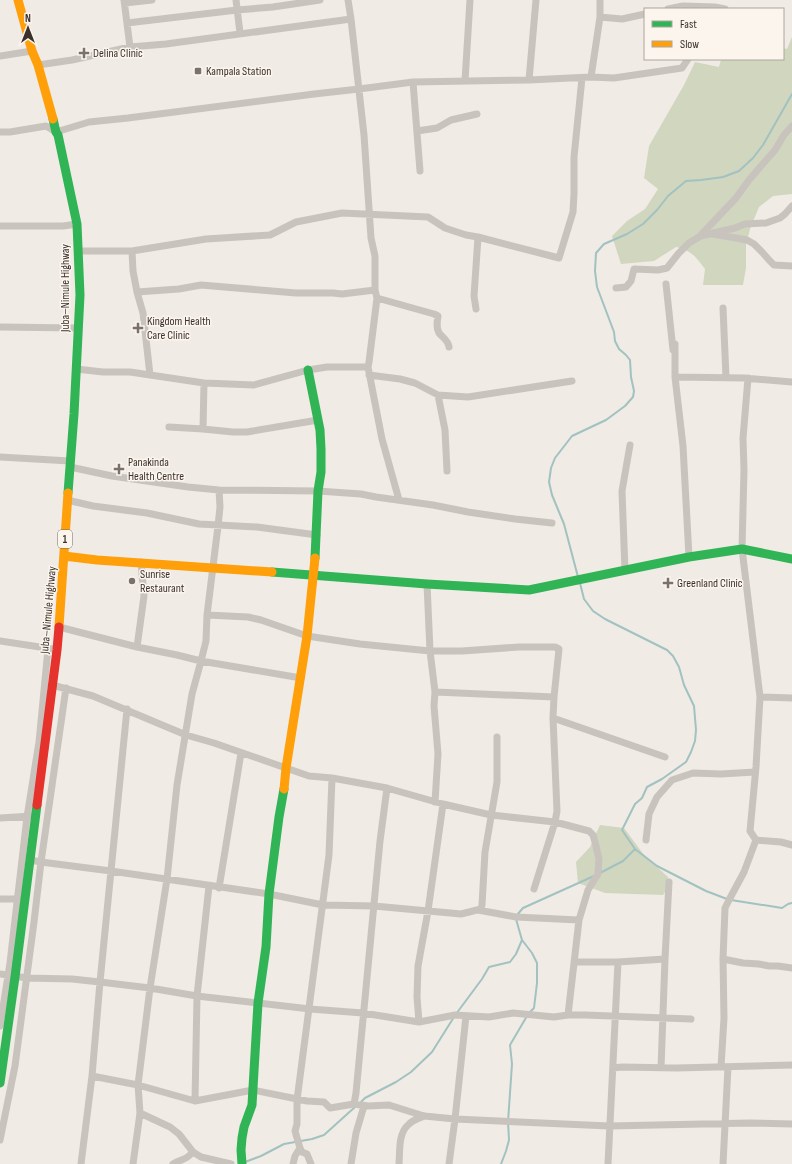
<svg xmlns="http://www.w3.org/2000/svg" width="792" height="1164" font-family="'Sofia Sans Condensed',sans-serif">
	<rect width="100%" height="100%" fill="#f0ebe5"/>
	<path fill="#d1d6bf" d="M792 37V194L773 196 759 207 750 229 746 245V268L743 285H703L705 269C695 256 692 251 676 247L654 261 621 264 612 236 627 221 645 209 658 189 644 178 649 146 684 85 695 62 719 67 721 59H783V48L787 49Z
		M600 825 624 828 644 855 668 877 669 886 663 895 605 893 578 883 576 862 590 847Z"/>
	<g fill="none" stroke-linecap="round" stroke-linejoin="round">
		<path stroke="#a1c2c1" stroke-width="2" d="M578 577 564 524 552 495 549 482 551 468 555 458 572 436 606 420 625 406 633 397 634 391 631 377 630 360 626 355 619 349 615 341 614 332 597 287 595 271 596 253 604 244 627 234 643 224 657 210 668 196 686 181 701 180 723 177 739 171 753 158 763 145 792 94
			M580 583 584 599 593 611 605 619 667 650 673 656 679 667 684 685 694 706 696 730 695 741 691 752 686 762 662 779 647 787 642 798 635 804 622 830 635 849 657 866 706 891 727 899
			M600 873 623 861 635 849
			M731 900 782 908 788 904 792 903
			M517 915 523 908 594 876
			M516 919 522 940 532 953 537 963V983L534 1008 530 1012
			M456 1014 482 979 489 967 510 962 516 954 522 940
			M360 1103 365 1098 396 1082 411 1072 432 1052 454 1017
			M245 1162 261 1156 284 1144 312 1139 324 1135 355 1107
			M501 1164 506 1151 509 1140 508 1122 512 1064 510 1045 527 1016"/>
		<path stroke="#c9c3be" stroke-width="7" d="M124 0 130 47
			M236 0 240 33
			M348 0 351 19 364 135 371 238 375 256V290L377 298 369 362 368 367 382 439 399 500
			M125 3 152 0
			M668 9 683 6 715 7 725 9
			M600 17 622 19 645 14
			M127 23 237 10 273 7 320 0
			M0 56 32 51
			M38 65 72 60 130 47 166 44 351 19
			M591 77 600 17V0
			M529 80 536 0
			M465 81 470 0
			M413 82 420 171
			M417 131 437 128 451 120 477 114
			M0 132H10L46 126 56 132 89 122 128 118 314 94 359 89 413 82 529 80 591 77 614 78 682 68 688 59
			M0 226H63L77 224
			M713 234 747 240 754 244 762 252 769 260 774 265 792 266
			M701 236 735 228 745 224 766 223 780 218 785 214 792 206
			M78 251H132L133 271 137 292 143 313 150 375
			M132 251 206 239 270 235 296 222 342 213 428 217 445 228 466 235 478 237 559 258 573 212 574 193V157L582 78
			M666 284 673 350
			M616 288 626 287 631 281 634 269 658 270 667 268 678 254 689 243 699 237 736 198 749 180 775 150 784 135 792 126
			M137 292 179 289 201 285 296 293H333L342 294 375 290
			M377 298 434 314 438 316C437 322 436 328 439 333 443 338 448 340 449 347
			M723 308 726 377
			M476 309 474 296 478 237
			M0 327 78 328
			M675 344V377L683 446 689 557
			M76 369 103 372H130L204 383 254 385 308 370 327 367H368
			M675 374V377L744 378 792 382
			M369 375 400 379 415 383 438 395 468 397 572 381
			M748 378 743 438 744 470 742 549 760 697 756 767 750 831 756 840 781 842 792 845
			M204 383 203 429 233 432H247L318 420
			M438 395 445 430 447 471
			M169 427 203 429
			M0 457 70 461
			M70 467 112 476 188 487 219 490 318 491 361 494 376 497 433 505 468 512 515 519 552 523
			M67 500 93 506 147 513 199 524 257 527 317 535
			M625 571 622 491 630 445
			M427 584 430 651 435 692 434 706 438 754 435 802
			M207 615 248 617 261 620 307 636 360 644 430 651H462L519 647H555L559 649 554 697 553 718 557 811 555 822 534 889
			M59 627 137 647 177 655 201 661 301 678
			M0 641 53 649
			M137 647 144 596 141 562
			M52 685 93 696 186 735 214 743 309 776 332 778 387 788 443 804 491 815 555 822 589 831 593 835 595 842 599 859 598 874 588 890 579 920 568 1015
			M435 692 554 697
			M760 697 792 698
			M553 718 665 757
			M0 818 32 816
			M646 840 649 814 657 797 672 780 693 773 721 774 755 772
			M30 860 41 862 111 871 269 894 323 905 374 906 461 914 481 909 482 905 485 852 497 782V737
			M219 888 241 753
			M0 899H22
			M478 910 516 917 579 920
			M723 959 743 963 759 964 769 966H778L792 968
			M574 962H618L665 959
			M0 974 27 978 72 979 100 982 150 988 197 996 310 1009 363 1013 419 1022 455 1015 489 1017 513 1013 554 1017 568 1015H585L691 1019
			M419 1022 417 997 418 966 428 911 443 804
			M0 1026 10 963 27 817 39 742 48 649
			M721 1067 724 1018 723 959 725 908 729 900 744 872 756 840
			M613 1068 622 1067 677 1068 792 1065
			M661 1068 665 959 669 882
			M92 1076 138 1085 195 1101 253 1090 307 1101 324 1102 330 1108 354 1104 368 1106 389 1105 424 1116 455 1119 609 1126 750 1123 792 1124
			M195 1101 197 996 209 886
			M354 1104 356 1093 380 841 387 788
			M140 1113 170 1127 179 1134 193 1152 201 1157 231 1164
			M0 1140 15 1066 34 922 41 862 66 688
			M300 1148 302 1152 307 1154 311 1164
			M81 1164 92 1076 100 982 127 709
			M133 1164 140 1113 138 1085 150 988 167 879 177 785 192 694 201 661 206 641 207 615 218 526 220 507 219 490
			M173 1164C182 1158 184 1162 193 1152
			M293 1164 295 1156 300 1148 295 1131 297 1124V1100L329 855 332 778
			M351 1164 356 1133 364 1106
			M399 1164C400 1152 398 1134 408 1125 411 1121 419 1118 424 1116
			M449 1164 455 1119 466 1016
			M608 1164 618 962
			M723 1164 728 1067"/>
		<path stroke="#30b455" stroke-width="9" d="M53 119 56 132 58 135 77 224 80 295 74 414 68 493
			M308 370 320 430 321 449V472L318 491 315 558
			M272 572 427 584 529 590 689 557 742 549 792 559
			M0 1083 15 977 37 805
			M242 1164 241 1150 242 1138 244 1127 252 1105 258 1003 266 947 269 894 279 817 284 789"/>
		<path stroke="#ff9f0a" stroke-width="9" d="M18 0 32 51 38 65 53 119
			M64 556 97 560 272 572
			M59 627 68 493
			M284 789 286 768 307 636 315 558"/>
		<path stroke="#e5322d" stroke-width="9" d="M37 805 57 650 59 627"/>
	</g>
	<g fill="#7a716c" stroke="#fbf5ee" stroke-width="1.5">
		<path d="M82 47h4v4h4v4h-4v4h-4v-4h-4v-4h4z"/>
		<rect x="194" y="67" width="8" height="8" rx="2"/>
		<path d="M136 322h4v4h4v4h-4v4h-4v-4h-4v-4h4z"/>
		<path d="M117 463h4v4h4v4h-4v4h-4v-4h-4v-4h4z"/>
		<circle cx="132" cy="581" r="4"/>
		<path d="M666 577h4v4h4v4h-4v4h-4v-4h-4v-4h4z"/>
	</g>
	<g text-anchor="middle" stroke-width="3" stroke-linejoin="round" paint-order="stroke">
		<rect fill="#fbf5ee" stroke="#756b66" stroke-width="1" x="58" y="530" width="14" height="18" rx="3"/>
		<g font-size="11" font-weight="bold" fill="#3b302b">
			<text x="65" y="543">1</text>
		</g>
		<g font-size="12" fill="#3b302b" stroke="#fbf5ee" text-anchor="start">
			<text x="93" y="57">Delina Clinic</text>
			<text x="206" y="75">Kampala Station</text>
			<text x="147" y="325">Kingdom Health<tspan x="147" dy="14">Care Clinic</tspan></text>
			<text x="128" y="466">Panakinda<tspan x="128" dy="14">Health Centre</tspan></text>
			<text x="140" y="578">Sunrise<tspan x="140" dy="14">Restaurant</tspan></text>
			<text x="677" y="587">Greenland Clinic</text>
		</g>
		<g font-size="12" fill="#3b302b" stroke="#fbf5ee">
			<text transform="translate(65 288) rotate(-90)" y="4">Juba–Nimule Highway</text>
			<text transform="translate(48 610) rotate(-85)" y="4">Juba–Nimule Highway</text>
		</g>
	</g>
	<rect x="644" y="8" width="140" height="52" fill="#fbf5ee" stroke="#aea6a0"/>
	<rect x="652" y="21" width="20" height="6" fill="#30b455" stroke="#aea6a0"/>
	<text x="680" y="28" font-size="12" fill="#3b302b">Fast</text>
	<rect x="652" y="41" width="20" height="6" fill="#ff9f0a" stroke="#aea6a0"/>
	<text x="680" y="48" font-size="12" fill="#3b302b">Slow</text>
	<g transform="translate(28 28)" stroke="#fbf5ee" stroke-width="3" paint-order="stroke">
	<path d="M0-3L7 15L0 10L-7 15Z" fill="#3b302b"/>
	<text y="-6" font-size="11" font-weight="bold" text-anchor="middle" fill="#3b302b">N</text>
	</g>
</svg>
